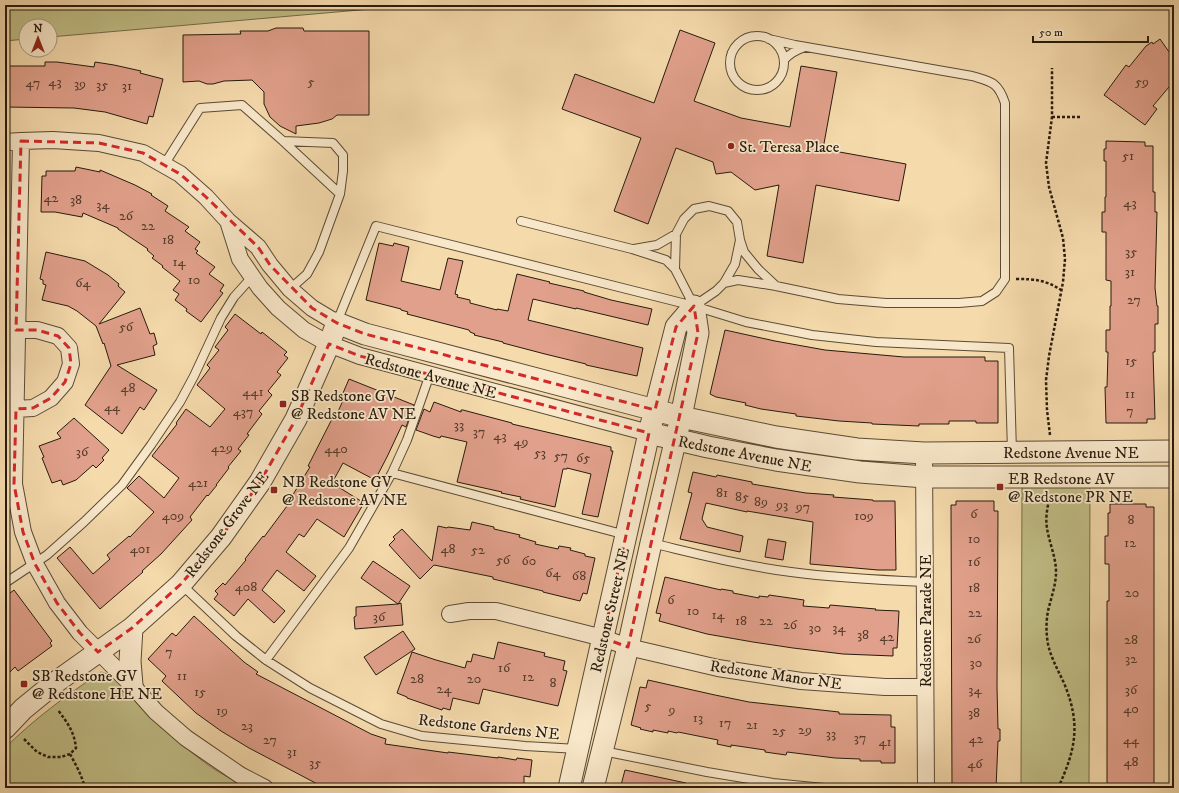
<svg xmlns="http://www.w3.org/2000/svg" width="1179" height="793" font-family="'IM FELL DW Pica',serif">
	<rect width="100%" height="100%" fill="#f5daac"/>
	<filter id="stains"><feTurbulence type="fractalNoise" baseFrequency=".005" numOctaves="4"/><feColorMatrix values="0 0 0 0 .2 0 0 0 0 .09 0 0 0 0 .02 0 0 0 .5 -.17"/></filter>
	<radialGradient id="worn" r=".72"><stop offset=".6" stop-color="#630" stop-opacity="0"/><stop offset="1" stop-color="#630" stop-opacity=".3"/></radialGradient>
	<path fill="#c1be86" stroke="#746c4a" d="M5 5H1174V9L394 7 50 37V26H26V39L5 41Z
		M1022 485H1090L1089 788H1021Z
		M101 672 113 676C145 708 180 748 219 772 229 778 239 783 249 788H5V748C34 719 67 695 101 672Z"/>
	<path fill="#e1a08b" stroke="#271b0d" d="M276 28H303L304 31H369V115H337L332 119 319 123 296 126V134L280 126 270 117 264 104V92L252 80 224 81 213 84H207L199 81 183 82V35L241 34 240 31H268Z
		M680 30 715 43 694 101 741 118 790 127 801 66 837 72 823 149 906 164 899 201 816 185 803 263 767 256 779 185 755 190 731 172 716 174 713 162 676 148 648 224 614 211 641 138 562 109 575 74 654 103Z
		M1160 39 1174 59V81L1153 106 1157 109 1145 125 1104 95 1126 65 1129 67 1146 46 1152 42 1153 44Z
		M45 62H57L94 67 95 62 114 65 141 71 140 73 163 79 153 117 149 116 147 124 105 112 74 108 5 107V66H45Z
		M1106 141 1145 142V146H1153V192H1155V212H1157L1155 288 1157 306H1158V324H1155V352H1153L1155 419H1147V423H1106L1105 387H1107L1108 352H1106V330H1110V306H1111V281L1106 280V232H1102V212H1105V197H1106V161H1104V149H1106Z
		M76 167 100 172V170L135 185 152 194 151 195 168 206 165 211 189 227 185 231 200 242 195 249 198 251 196 253 215 267 209 274 224 285 220 291 223 293 201 322 186 311 187 309 175 300 179 294 173 290 180 281 162 267 163 266 152 258 154 256 147 250 148 249 118 229V228L83 213 82 217 55 212H41L42 176H46V171H75Z
		M379 243 393 246 394 243 409 247 401 281 440 290 448 258 463 261 455 294 458 295 457 297 470 300V303L497 310V309L508 311 517 274 550 282 549 283 584 291V292L611 300 652 309 648 325 576 308V309L533 299 528 320 643 348 637 376 586 365V364L545 354 503 343V342L474 335 475 334 470 332 469 330 407 314 408 312 401 310V309L366 300Z
		M46 252 85 261 108 275 119 284 118 286 125 292 99 324 140 308 150 334 154 333 157 344 153 346 155 355 117 365 157 390 144 410 140 407 122 434 85 405 111 366 104 343 103 344 96 326 77 311 68 306 42 300 46 285 43 284V280L40 279Z
		M235 314 261 334 262 332 287 352 284 355 288 358 277 372 281 375 268 391 272 395 259 411 262 414 247 434 249 435 238 449 241 451 228 467 229 468 216 485H217L208 496 207 495 190 517 192 520 161 554 142 571 143 572 100 609 57 558 70 547 93 574 110 559 107 555 129 536 130 537 154 512 127 488 139 476 164 498 179 478 152 456 177 424 176 423 186 409 210 427 225 409 197 385 210 368 207 365 219 350 215 347 228 330 225 327Z
		M725 330 775 341 825 350 904 357H985V361H998V423H976V421H949V424H919V426L872 424V423L839 421 796 416V414L761 409 745 405 746 403 716 397 710 394Z
		M349 379 414 405 406 427 402 425 387 457 375 480 343 463 332 483 364 503 344 537 317 519 304 537 299 534 286 552 316 576 304 591 277 570 262 590 285 611 274 623 248 599 234 616 214 599 218 594 215 591 223 583 225 585 246 560 245 559 263 536 264 537 290 502 289 501 310 467 308 466 333 417 335 418 346 394 343 393Z
		M434 402 461 412V410H463L512 423V424L611 447V451H613L612 455 598 517 582 514 591 474 567 468V469H563L555 507 520 499 521 497 501 493 502 492 457 482 467 442 441 436 440 438 433 436 416 430 424 409 430 412Z
		M74 418 109 450 102 458 104 460 96 468 93 465 76 480 63 485 61 480 52 483 42 458 44 457 39 446 61 438 57 433Z
		M693 472 716 477 717 475 752 482V484L806 493 834 495 833 497 873 500V501H895L896 570H878L810 564 813 522 747 511V512L706 503 702 519 707 527 743 536 740 552 680 539 692 493 688 492Z
		M956 501H994V511H998L997 687 998 729H1000V741H998L996 788H952L951 505H956Z
		M1110 504H1146V507H1154V788H1107V601H1109V564H1105V536H1108V513H1110Z
		M472 522 494 527V529L520 535 519 537 536 542 535 544 558 549 559 546 571 548 570 550 585 554V556L595 558 587 594 583 593 580 601 543 592V591L493 579V577L434 565 420 579 389 545 395 539 393 537 402 529 432 561 438 526 447 528 448 527 470 530Z
		M768 539 786 542 783 560 765 557Z
		M373 561 410 586 398 604 401 603 403 625 355 629 354 617 356 616V607L398 604 361 578Z
		M665 577 721 590V589L733 591V593L759 598V596L768 597 769 595 804 600 803 606 829 608 830 605 876 609 875 610 899 611 897 648H893V656L843 654 793 648 753 642 707 634 659 621 661 614 656 613Z
		M14 590 52 641 50 643 52 646 18 671 15 667 5 677V597Z
		M194 616 244 662 258 672 256 674 371 734 386 739 385 744 448 753V752L498 758V757L516 760 517 758 532 760 530 777 524 776V788H325L249 748 221 731 196 713 162 681 166 676 148 659 172 633 176 636Z
		M403 631 415 649 376 675 364 657Z
		M498 642 545 653 544 656 565 661 563 670 567 671 558 706 483 689 479 704 453 698 450 710 443 708 442 710 407 698V697L397 693 412 652 436 660 465 668 467 661 471 662 473 654 494 659Z
		M648 680 715 695 749 702 839 712V714L891 715V727H895V763H881V761H860V759L835 758 787 752 786 755 765 752V750L731 745V747L717 744 718 740 678 732 677 733 668 731V733L653 730V732L640 729 641 728 631 725 640 687 646 688Z
		M625 770 686 783 685 788H632L621 785Z"/>
	<g fill="none" stroke-linecap="round" stroke-linejoin="round">
		<defs>
			<path id="service" d="M730 63a27 27 0 1 1 54 0a27 27 0 1 1-54 0Z
				M784 60C790 53 796 50 805 47
				M283 141 333 143 343 155V171L340 194
				M164 165 200 108 242 105 283 141 340 194 319 252 307 274 290 289
				M709 206 728 211 737 222 740 240 735 264 724 283 716 291 694 306 675 269 676 234 684 219 694 209Z
				M521 221 632 249 666 260 675 269
				M740 240 744 252 758 269 776 286
				M634 249 657 245 676 234
				M724 283 738 280 776 286 838 299 886 303H959L982 301 996 292 1005 279V103C998 82 992 82 972 76L795 45 769 39
				M337 322 376 226 694 306 746 322 812 335 876 342 1009 348 1012 452
				M392 473 626 535
				M651 543C698 554 744 566 791 572 836 578 880 580 925 582
				M5 583 47 555 84 522 122 485 151 445 180 402 194 376 221 318 234 297 252 277
				M182 585 236 636 266 660 310 688 381 724 422 736 525 746 578 749
				M266 660 349 548 392 473 407 440 430 374
				M603 751 707 772 773 783 824 788"/>
			<path id="minor" d="M21 141 14 484 23 532 35 564 57 603 80 633 132 685 156 712 186 738 240 775 265 788
				M5 142 21 141 53 140 99 143 143 153 180 174 206 197 228 221 258 247 270 265 290 289 312 308 337 323
				M228 221 240 259 260 288 278 308 304 330 329 344 360 356 649 433
				M16 409 33 408 51 398 65 382 71 364 69 348 58 336 37 330H16
				M924 453 926 788
				M450 614 469 611H496L603 638 628 647 718 668 801 681 885 687H925"/>
			<path id="tertiary" d="M649 433 708 447 776 460 860 472 925 477H1174
				M132 628 130 661 132 685
				M5 728 23 709 56 682 132 628 181 584 221 537 260 482 296 419 329 344 337 323 365 334 655 410 681 417 776 437 857 449 924 453 1174 451
				M569 788 649 433 676 327 694 306
				M593 788 628 647 651 543 681 417 698 333 694 306"/>
		</defs>
		<use href="#service" stroke="#5a4b35" stroke-width="10"/>
		<use href="#minor" stroke="#5a4b35" stroke-width="18"/>
		<use href="#tertiary" stroke="#5a4b35" stroke-width="23"/>
		<path stroke="#271b0d" stroke-width="2.5" stroke-dasharray="3 2" stroke-linecap="butt" d="M1052 117H1080
			M1016 279C1034 279 1046 280 1061 290
			M1050 435 1047 410 1046 380 1049 356 1063 282 1065 259 1063 238 1049 187 1046 163 1052 117V68
			M1050 495C1048 505 1045 517 1047 528 1049 542 1056 557 1056 572 1056 585 1051 598 1048 611 1046 622 1046 633 1048 644 1051 658 1058 670 1064 683 1081 724 1076 749 1058 788
			M24 739 37 752 48 757H61L70 754 76 748C74 731 68 724 58 710
			M70 754C76 765 82 776 85 788"/>
		<use href="#service" stroke="#f8e7c9" stroke-width="8"/>
		<use href="#minor" stroke="#f8e7c9" stroke-width="16"/>
		<use href="#tertiary" stroke="#f8e7c9" stroke-width="21"/>
	</g>
	<path fill="none" stroke="#d62828" stroke-width="3" stroke-dasharray="8 5" stroke-linejoin="round" d="M21 141 99 143 143 153 180 174 206 197 258 247 270 265 312 308 337 323 365 334 655 410 676 327 694 306 698 333 628 647 603 638 649 433 360 356 329 344 296 419 260 482 221 537 181 584 132 628 98 652 80 633 57 603 35 564 23 532 14 484 16 409 33 408 51 398 65 382 71 364 69 348 58 336 37 330H16Z"/>
	<g fill="#8f2418" stroke="#f8e7c9" stroke-width="1.5">
		<circle cx="731" cy="146" r="4"/>
		<rect x="279" y="400" width="8" height="8" rx="2"/>
		<rect x="996" y="483" width="8" height="8" rx="2"/>
		<rect x="270" y="486" width="8" height="8" rx="2"/>
		<rect x="20" y="680" width="8" height="8" rx="2"/>
	</g>
	<g text-anchor="middle" stroke-width="3.5" stroke-linejoin="round" paint-order="stroke">
		<g font-size="14" fill="#563c2c">
			<text x="55" y="86">43</text>
			<text x="311" y="86">5</text>
			<text x="1142" y="86">59</text>
			<text x="33" y="87">47</text>
			<text x="80" y="88">39</text>
			<text x="102" y="89">35</text>
			<text x="127" y="90">31</text>
			<text x="1128" y="160">51</text>
			<text x="51" y="202">42</text>
			<text x="76" y="204">38</text>
			<text x="1130" y="207">43</text>
			<text x="103" y="209">34</text>
			<text x="126" y="220">26</text>
			<text x="148" y="230">22</text>
			<text x="168" y="244">18</text>
			<text x="1131" y="256">35</text>
			<text x="179" y="266">14</text>
			<text x="1130" y="276">31</text>
			<text x="194" y="284">10</text>
			<text x="83" y="287">64</text>
			<text x="1134" y="304">27</text>
			<text x="126" y="331">56</text>
			<text x="1131" y="365">15</text>
			<text x="128" y="392">48</text>
			<text x="253" y="396">441</text>
			<text x="1130" y="398">11</text>
			<text x="112" y="411">44</text>
			<text x="1130" y="415">7</text>
			<text x="243" y="416">437</text>
			<text x="459" y="429">33</text>
			<text x="479" y="436">37</text>
			<text x="500" y="440">43</text>
			<text x="521" y="446">49</text>
			<text x="222" y="452">429</text>
			<text x="336" y="453">440</text>
			<text x="82" y="456">36</text>
			<text x="540" y="457">53</text>
			<text x="561" y="460">57</text>
			<text x="583" y="462">65</text>
			<text x="198" y="487">421</text>
			<text x="722" y="497">81</text>
			<text x="742" y="501">85</text>
			<text x="761" y="506">89</text>
			<text x="782" y="509">93</text>
			<text x="803" y="511">97</text>
			<text x="974" y="518">6</text>
			<text x="173" y="520">409</text>
			<text x="864" y="520">109</text>
			<text x="1131" y="524">8</text>
			<text x="974" y="543">10</text>
			<text x="1130" y="547">12</text>
			<text x="140" y="553">401</text>
			<text x="448" y="553">48</text>
			<text x="478" y="554">52</text>
			<text x="503" y="564">56</text>
			<text x="529" y="565">60</text>
			<text x="974" y="566">16</text>
			<text x="553" y="577">64</text>
			<text x="579" y="580">68</text>
			<text x="246" y="591">408</text>
			<text x="974" y="592">18</text>
			<text x="1132" y="597">20</text>
			<text x="671" y="604">6</text>
			<text x="693" y="615">10</text>
			<text x="975" y="617">22</text>
			<text x="718" y="619">14</text>
			<text x="379" y="621">36</text>
			<text x="741" y="625">18</text>
			<text x="766" y="625">22</text>
			<text x="790" y="629">26</text>
			<text x="815" y="632">30</text>
			<text x="839" y="632">34</text>
			<text x="863" y="639">38</text>
			<text x="887" y="641">42</text>
			<text x="974" y="643">26</text>
			<text x="1131" y="644">28</text>
			<text x="169" y="656">7</text>
			<text x="1131" y="663">32</text>
			<text x="976" y="667">30</text>
			<text x="504" y="672">16</text>
			<text x="182" y="680">11</text>
			<text x="528" y="681">12</text>
			<text x="417" y="683">28</text>
			<text x="474" y="683">20</text>
			<text x="553" y="687">8</text>
			<text x="444" y="693">24</text>
			<text x="975" y="694">34</text>
			<text x="1131" y="694">36</text>
			<text x="200" y="696">15</text>
			<text x="648" y="710">5</text>
			<text x="1131" y="713">40</text>
			<text x="672" y="714">9</text>
			<text x="222" y="715">19</text>
			<text x="974" y="717">38</text>
			<text x="698" y="722">13</text>
			<text x="725" y="727">17</text>
			<text x="752" y="729">21</text>
			<text x="247" y="730">23</text>
			<text x="805" y="734">29</text>
			<text x="779" y="735">25</text>
			<text x="831" y="738">33</text>
			<text x="860" y="742">37</text>
			<text x="976" y="743">42</text>
			<text x="270" y="744">27</text>
			<text x="1131" y="744">44</text>
			<text x="885" y="746">41</text>
			<text x="292" y="756">31</text>
			<text x="1131" y="766">48</text>
			<text x="315" y="767">35</text>
			<text x="975" y="768">46</text>
		</g>
		<g font-size="16" fill="#271b0d" stroke="#f8e7c9" text-anchor="start">
			<text x="739" y="152">St. Teresa Place</text>
			<text x="291" y="401">SB Redstone GV<tspan x="291" dy="18">@ Redstone AV NE</tspan></text>
			<text x="1008" y="484">EB Redstone AV<tspan x="1008" dy="18">@ Redstone PR NE</tspan></text>
			<text x="282" y="487">NB Redstone GV<tspan x="282" dy="18">@ Redstone AV NE</tspan></text>
			<text x="32" y="681">SB Redstone GV<tspan x="32" dy="18">@ Redstone HE NE</tspan></text>
		</g>
		<g font-size="16" fill="#271b0d" stroke="#f8e7c9">
			<text transform="translate(431 375) rotate(15)" y="6">Redstone Avenue NE</text>
			<text x="1071" y="458">Redstone Avenue NE</text>
			<text transform="translate(745 453) rotate(11)" y="6">Redstone Avenue NE</text>
			<text transform="translate(226 524) rotate(-53)" y="6">Redstone Grove NE</text>
			<text transform="translate(609 610) rotate(-77)" y="6">Redstone Street NE</text>
			<text transform="translate(925 621) rotate(-90)" y="6">Redstone Parade NE</text>
			<text transform="translate(776 674) rotate(8)" y="6">Redstone Manor NE</text>
			<text transform="translate(489 726) rotate(6)" y="6">Redstone Gardens NE</text>
		</g>
	</g>
	<rect width="1179" height="793" fill="none" stroke="#f5daac" stroke-width="20"/>
	<rect x="6" y="6" width="1167" height="781" fill="none" stroke="#271b0d" stroke-width="2"/>
	<rect x="10" y="10" width="1159" height="773" fill="none" stroke="#271b0d"/>
	<g transform="translate(38 38)"><circle r="19" fill="#f8e7c9" stroke="#a4957e"/>
	<path d="M0-3L7 15L0 10L-7 15Z" fill="#8f2418"/>
	<text y="-6" font-size="11" font-weight="bold" text-anchor="middle" fill="#271b0d">N</text>
	</g>
	<path d="M1033 36v6h115v-6" fill="none" stroke="#271b0d" stroke-width="2"/>
	<text x="1039" y="36" font-size="12" fill="#271b0d" stroke="#f8e7c9" stroke-width="3" paint-order="stroke">50 m</text>
	<rect width="100%" height="100%" filter="url(#stains)"/>
	<rect width="100%" height="100%" fill="url(#worn)"/>
</svg>
